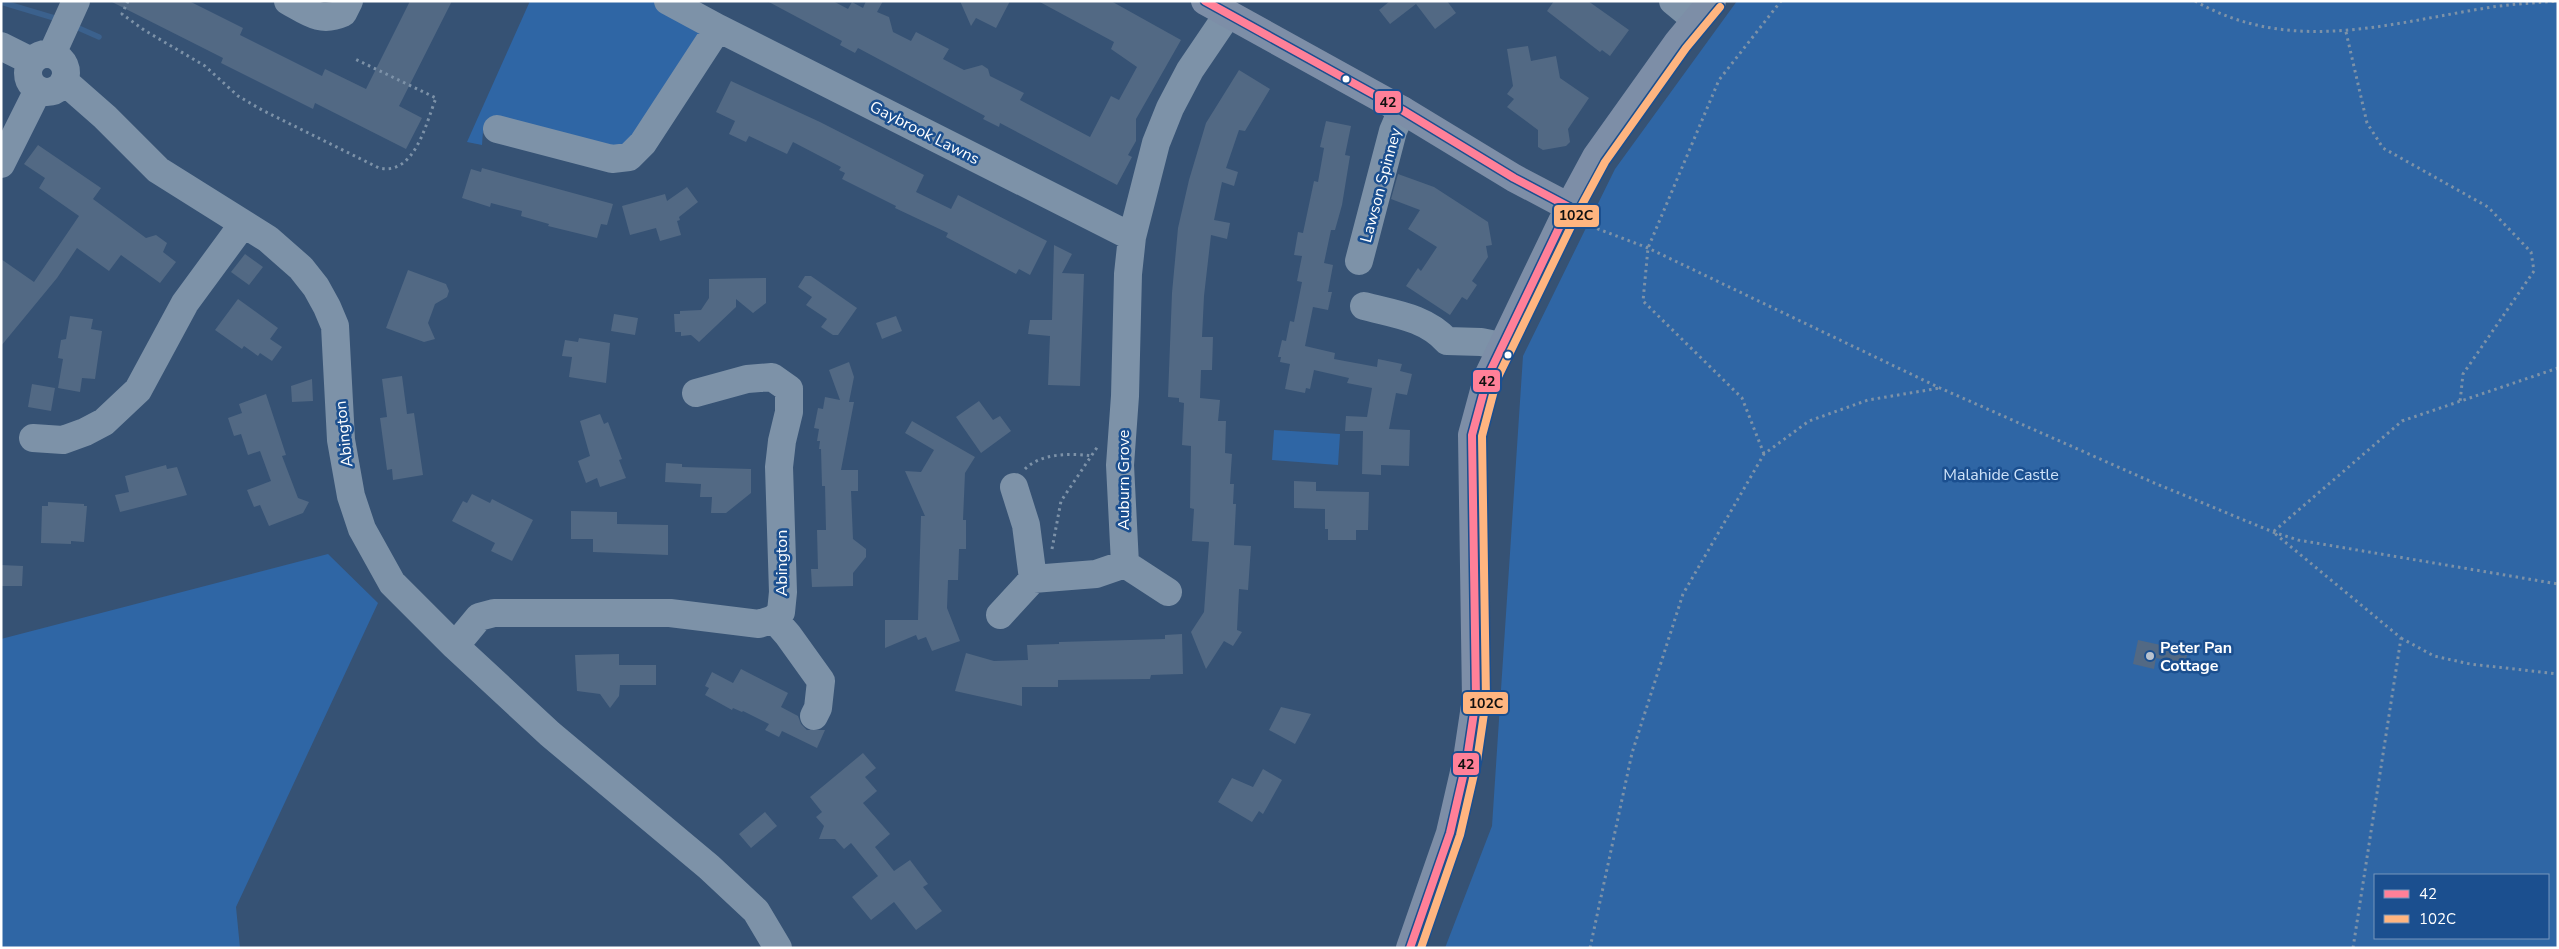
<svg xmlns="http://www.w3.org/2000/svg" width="2559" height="949" font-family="'Nunito Sans',sans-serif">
	<rect width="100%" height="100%" fill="#365274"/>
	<path fill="#2f66a5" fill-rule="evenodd" d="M530 1H653L704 28 633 144 619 150 491 121 483 131 482 145 467 142Z
		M1737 1H2558V948H1445L1492 826 1523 356 1615 169ZM2375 875H2548V938H2375Z
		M1274 430 1340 434 1338 465 1272 460Z
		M328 554 378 603 236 907 240 948H1V639Z"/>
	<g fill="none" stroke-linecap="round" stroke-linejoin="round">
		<path stroke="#3b618d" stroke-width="5.5" d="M1 2 61 20
			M74 26 99 37"/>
	</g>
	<path fill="#526984" d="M110 1H189L243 28 240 35 322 76 325 69 366 89 410 1H452L399 106 422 118 406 149 315 103 313 109 221 63 223 58Z
		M767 1H833L848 9 852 2 863 8 866 1H883L877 12 889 17 893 32 911 41 916 32 949 49 943 59 964 70 982 65 988 69 990 76 1024 93 1020 100 1090 137 1111 96 1119 100 1137 67 1111 49 1114 42 1038 1H1111L1181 40 1136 119V141L1128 155 1132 157 1117 185 1000 123 999 127 983 119 985 116 858 48 855 53 840 45 842 41Z
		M960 1H1010L996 28 976 18 971 26Z
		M1390 1H1447L1456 13 1435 29 1416 4 1390 24 1379 10Z
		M1554 1H1588L1629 30 1610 56 1602 50 1600 52 1547 11Z
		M1528 46 1531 61 1556 56 1560 78 1589 98 1568 129 1570 142 1566 146 1543 150 1538 147V130L1507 107 1514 99 1507 94 1513 86 1507 49Z
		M1239 70 1270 89 1245 131 1239 130 1226 168 1238 172 1234 186 1222 182 1214 220 1230 223 1227 239 1211 235 1204 296 1202 337H1213L1212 370H1201L1200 398 1220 400 1218 421H1226L1225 453 1232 454 1230 484H1234L1233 504H1236L1234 545 1251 546 1248 590 1239 589 1237 630 1242 632 1233 646 1224 641 1206 669 1191 632 1204 612 1209 542 1192 541 1194 509 1190 508 1191 446 1182 445 1184 403 1179 402V398L1168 397 1172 293 1178 228 1189 180 1206 123Z
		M731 81 820 122 924 175 916 192 951 209 958 195 1047 241 1030 275 1019 269 1016 274 946 237 948 233 895 208 896 206 842 179 845 173 839 170 841 167 793 142 787 154 749 136 746 142 729 134 735 121 716 112Z
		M1326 121 1351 126 1345 155 1350 156 1342 205 1335 230H1331L1324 263 1333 265 1328 292H1332L1328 310 1313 307 1305 346 1335 353 1334 359 1377 367 1378 359 1402 364 1400 371 1412 374 1407 395 1396 393 1389 429 1410 430 1409 466 1381 465V475L1362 474 1363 431H1345L1346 416 1367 417 1372 388 1347 383 1349 378 1314 370 1310 389 1306 388 1305 393 1285 389 1290 364 1280 362 1281 357H1278L1282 340 1286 341 1290 321 1294 322 1302 282 1297 281 1302 256 1294 255 1298 232 1303 233 1314 181 1318 182 1324 148 1320 147Z
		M38 145 101 188 93 199 146 238 156 235 167 243 163 252 176 262 160 283 121 255 109 271 77 248 57 278 1 346V259L34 282 79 216 39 188 45 178 24 164Z
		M482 168 613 204 607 225 601 224 597 238 548 226 549 224 521 216 522 211 491 203 490 207 462 198 471 169 481 172Z
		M1398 174 1434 187 1488 222 1492 245 1486 246 1488 257 1472 281 1477 285 1467 300 1462 297 1450 315 1406 286 1418 268 1421 271 1437 247 1408 229 1420 210 1391 199Z
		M687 187 698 202 679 217 680 220 677 221 681 235 660 241 656 228 630 235 622 206 665 194 667 201Z
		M1054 245 1072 254 1062 273 1084 274 1080 386 1048 385 1050 336 1028 334 1030 320H1052Z
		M245 254 263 267 249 285 231 272Z
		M408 270 446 284 449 291 447 297 435 304 428 323 435 339 424 342 386 328Z
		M805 276H811L857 308 838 335H833L821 327 827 319 806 305 812 297 798 287Z
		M766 278V303L753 313 736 299V307L699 342 691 335 681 336V332H675L674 314H680V311L701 310 709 298V279Z
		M238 299 278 328 270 339 282 347 272 361 260 353 258 356 244 346 242 349 215 330Z
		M614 314 638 318 635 335 611 331Z
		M70 316 93 319 91 329 102 331 95 379 82 378 80 392 58 388 63 359 58 358 61 340 66 339Z
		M896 316 902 331 882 339 876 323Z
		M579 338 610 343 606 383 569 377 572 357 562 356 565 340 578 342Z
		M849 362 854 377 849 402H854L841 470H858V491H851L853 539 866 549V557L853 573V586L812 587 811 569H818L817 530H826L825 486H822L821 449H819L820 441H817L819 429 814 428 818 408 823 409 825 397 840 400 829 370Z
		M402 376 407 414 414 413 423 475 393 480 392 469 387 470 380 418 387 417 382 379Z
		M312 379 313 401 292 402 291 386Z
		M32 384 55 388 51 411 28 407Z
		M266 394 286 455 282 456 298 498 309 502 303 513 269 526 260 505 254 507 247 490 271 481 260 451 248 455 241 434 234 436 228 418 242 413 239 404Z
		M979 401 993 420 1000 416 1011 431 981 453 956 417Z
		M600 414 604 424 608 422 622 459 619 460 626 478 600 487 597 478 586 483 578 461 590 456 580 421Z
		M912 421 975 457 965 473 963 520H966V549H959L958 580H948L947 608 960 641 932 651 926 637 918 640 916 635 885 648V620H918L921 516H925L905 471 921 472 934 450 905 433Z
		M666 463 682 464V467L751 469V493L726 513H711L712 497H700L701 484 665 482Z
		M166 465 167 469 177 467 187 495 120 512 115 495 129 492 125 476Z
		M1294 481 1316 482V491L1369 492 1368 530H1356V540H1328V529H1325V509L1294 508Z
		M472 494 490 503 492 499 533 520 512 561 491 551 495 543 452 521 463 501 467 503Z
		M48 502 84 504V506H87L84 542 71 541V544L41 543 42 506H48Z
		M571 511 617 512V524L668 525V555L593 552V539H571Z
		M1 565 23 566 22 586H1Z
		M1182 634 1183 674 1151 675 1150 679 1058 680V687H1022V706L955 691 966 653 994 661 1028 660 1027 645 1059 644V642L1165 639V635Z
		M2138 640 2188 651 2185 664 2156 658 2154 669 2133 664Z
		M619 654V665H656V685H620L619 696 610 708 600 694 577 691 575 655Z
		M741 669 788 693 781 707 798 716 801 724 807 730H825L817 748 782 731 779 737 765 730 769 724 743 711 742 712 733 708 732 710 705 695 709 688 705 686 712 672 733 683Z
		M1281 707 1311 714 1295 744 1269 730Z
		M863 753 876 768 865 777 877 791 863 803 890 834 875 847 894 871 910 860 928 884 923 887 942 911 916 930 894 902 871 920 852 897 878 876 851 843 844 849 835 839H819L824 826 816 817 822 812 810 797Z
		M1263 769 1282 780 1263 814 1259 811 1252 822 1218 802 1232 778 1253 787Z
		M765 812 777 826 751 848 739 834Z"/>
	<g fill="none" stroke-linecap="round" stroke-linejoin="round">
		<path stroke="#7d92a8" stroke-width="3" stroke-dasharray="2.5 4" stroke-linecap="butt" d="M128 1 122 14 144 30 205 66 238 96 262 110 379 168C415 176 426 123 436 98L355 59
			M2195 1C2290 55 2386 24 2486 8 2509 4 2534 3 2558 1
			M2346 32 2367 123 2383 148 2488 207 2531 252 2534 271 2463 374 2460 402
			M1585 224 1648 248 1940 388 2152 482 2273 532 2298 540 2558 584
			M1764 454 1742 398 1643 301 1648 248 1719 80 1781 1
			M1025 469C1041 453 1071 453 1092 456
			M1052 549 1061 501 1098 446
			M2401 638 2434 656 2470 664 2558 674
			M1590 948 1632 753 1683 594 1764 454 1809 421 1868 400 1940 388
			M2353 948 2401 638 2273 532 2402 421 2558 368"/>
		<path stroke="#7d92a8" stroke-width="28" d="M288 1C308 12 320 23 343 13L349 1
			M1673 1 1696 20
			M718 28 1132 237
			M1 46 31 61
			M28 73a19 19 0 1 1 38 0a19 19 0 1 1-38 0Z
			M52 54 76 1
			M64 81 105 117 158 170 268 239 301 268 316 287 327 307 335 326 341 440 351 496 362 529 392 583 455 646 550 734 709 867 756 911 778 948
			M497 129 612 159 629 157 643 143 718 28 668 1
			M1 164 38 90
			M1359 261 1393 131 1402 110
			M1364 306C1394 314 1425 317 1447 341L1481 342 1501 346
			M33 438 63 440 85 432 104 422 138 390 185 303 243 224
			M1014 487 1026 525 1033 579 1096 574 1125 564 1120 465 1125 396 1128 274 1132 237 1156 143 1170 108 1190 70 1228 14
			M1125 564 1168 592
			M1000 615 1033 579
			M774 619 788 635 821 681 818 708 814 716
			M455 646 479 617 494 613H670L759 624 774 619 781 612 783 592 779 467 782 441 789 412V389L772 377 747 379 696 393"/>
		<path stroke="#7d8ea7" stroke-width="28" d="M1205 1 1402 110 1514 178 1569 207
			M1410 948 1450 833 1467 759 1476 699 1472 435 1488 376 1569 207 1596 157 1678 42 1712 1"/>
		<defs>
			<path id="bus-1" d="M1205 1 1402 110 1514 178 1569 207
				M1410 948 1450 833 1467 759 1476 699 1472 435 1488 376 1569 207"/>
			<path id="bus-2" d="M1421 948 1460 835 1477 761 1486 700 1482 436 1497 379 1578 212 1605 162 1686 48 1720 7"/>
		</defs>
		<use href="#bus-1" stroke="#1b4f8f" stroke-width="11"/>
		<use href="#bus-2" stroke="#1b4f8f" stroke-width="11"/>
		<use href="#bus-1" stroke="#ff8098" stroke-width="8"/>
		<use href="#bus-2" stroke="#ffb580" stroke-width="8"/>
	</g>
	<g fill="#fff" stroke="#1b4f8f" stroke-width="2">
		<circle cx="1346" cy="79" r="4.5"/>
		<circle cx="1508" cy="355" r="4.5"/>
	</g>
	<circle fill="#b9c2ce" stroke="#1b4f8f" stroke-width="2" cx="2150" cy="656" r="5"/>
	<g text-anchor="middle" stroke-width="5" stroke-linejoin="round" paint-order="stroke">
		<g font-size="16" fill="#fff" stroke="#1b4f8f">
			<text transform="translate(925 132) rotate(27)" y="6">Gaybrook Lawns</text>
			<text transform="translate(1380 185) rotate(-75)" y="6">Lawson Spinney</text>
			<text transform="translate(343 434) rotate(-96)" y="6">Abington</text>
			<text transform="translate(1123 480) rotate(-90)" y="6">Auburn Grove</text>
			<text transform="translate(781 563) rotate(-90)" y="6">Abington</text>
		</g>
		<g font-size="16" fill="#cfe3fa" stroke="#1b4f8f">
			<text x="2001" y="480">Malahide Castle</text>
		</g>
		<g font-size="16" font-weight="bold" fill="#fff" stroke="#1b4f8f" text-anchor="start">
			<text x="2160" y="653">Peter Pan<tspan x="2160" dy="18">Cottage</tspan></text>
		</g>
	</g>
	<g stroke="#1b4f8f" stroke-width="2">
		<rect x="1374" y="90" width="28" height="24" rx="5" fill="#ff8098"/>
		<rect x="1553" y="204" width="47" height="24" rx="5" fill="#ffb580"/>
		<rect x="1472" y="369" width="29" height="24" rx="5" fill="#ff8098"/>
		<rect x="1462" y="691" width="47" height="24" rx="5" fill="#ffb580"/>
		<rect x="1452" y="752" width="28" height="24" rx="5" fill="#ff8098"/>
	</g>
	<g font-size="14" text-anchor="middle" font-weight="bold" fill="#111">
		<text x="1388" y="107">42</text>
		<text x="1576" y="220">102C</text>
		<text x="1487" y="386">42</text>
		<text x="1486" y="708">102C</text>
		<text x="1466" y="769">42</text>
	</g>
	<rect width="2559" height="949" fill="none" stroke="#ffffff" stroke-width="5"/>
	<rect x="2374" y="874" width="175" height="65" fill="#1b4f8f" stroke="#7695bc"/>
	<rect x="2384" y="890" width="25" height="8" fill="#ff8098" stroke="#7695bc"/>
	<text x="2419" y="899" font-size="15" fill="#ffffff">42</text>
	<rect x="2384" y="915" width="25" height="8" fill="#ffb580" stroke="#7695bc"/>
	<text x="2419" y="924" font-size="15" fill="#ffffff">102C</text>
</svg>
